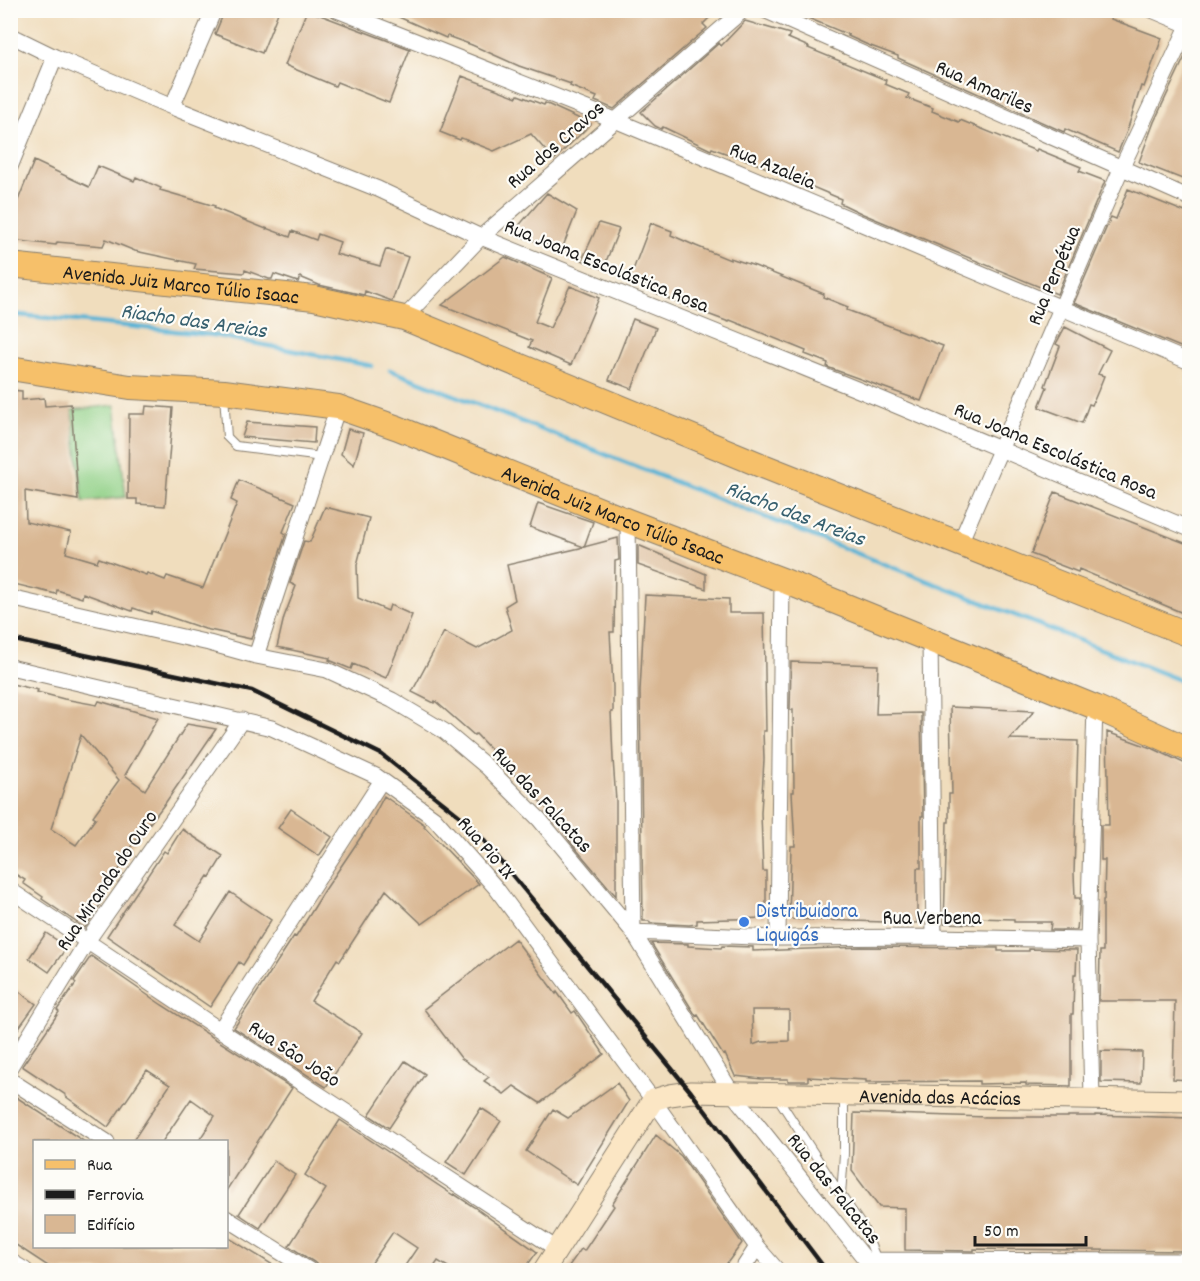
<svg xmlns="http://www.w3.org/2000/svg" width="1200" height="1281" font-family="Dekko,sans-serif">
	<rect width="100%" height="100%" fill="#fdfcf7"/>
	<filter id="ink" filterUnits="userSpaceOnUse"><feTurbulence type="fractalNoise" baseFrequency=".0167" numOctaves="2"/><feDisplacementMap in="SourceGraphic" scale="12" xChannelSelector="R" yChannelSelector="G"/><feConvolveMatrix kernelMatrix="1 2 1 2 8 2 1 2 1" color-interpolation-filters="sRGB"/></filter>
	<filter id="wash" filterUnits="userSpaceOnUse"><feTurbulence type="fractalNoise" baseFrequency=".008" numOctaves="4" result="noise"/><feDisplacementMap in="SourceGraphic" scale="24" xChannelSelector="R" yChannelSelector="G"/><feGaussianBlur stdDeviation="1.35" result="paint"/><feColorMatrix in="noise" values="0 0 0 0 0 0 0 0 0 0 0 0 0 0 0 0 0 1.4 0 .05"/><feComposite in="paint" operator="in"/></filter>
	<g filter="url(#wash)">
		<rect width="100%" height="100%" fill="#f0ddbd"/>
		<path fill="#90d086" stroke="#567651" stroke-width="1.5" d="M115 405 126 497 83 502 72 410Z"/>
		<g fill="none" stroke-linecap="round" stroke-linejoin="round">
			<path stroke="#57b3d5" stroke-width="4.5" d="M10 314 213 335 372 366
				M390 370 1190 684"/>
		</g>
		<g id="blocks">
			<path fill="#d9b793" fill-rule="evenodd" d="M225 10H279L262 53 215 34Z
				M307 10 410 49 389 103 337 82 335 86 285 65Z
				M383 10H717L703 24 707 28 614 109 595 101 597 97 570 86 571 84 519 66 472 45 447 36 446 38Z
				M789 10H877L887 14 888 10H1114L1111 19 1162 38 1144 87 1141 86 1127 131 1118 152 1065 129 1064 132 898 58V56L868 45 848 36 849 35Z
				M745 21 790 34 788 38 809 47 808 48 886 80 885 84 909 94 907 98 933 108 932 111 959 122 960 120 1036 151 1037 149 1054 156 1081 167 1079 171 1105 181 1057 294 863 214 840 203 841 199 770 169 734 155 733 156 712 148 711 150 663 127 661 129 655 126 641 112 719 43 721 46Z
				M1190 46V182L1139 162 1154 122Z
				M462 76 517 97 518 95 544 105 545 103 591 124 554 160 531 134 494 151 461 138 460 140 440 132Z
				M34 161 89 187 98 166 134 181 136 177 161 188 160 190 215 206 214 208 266 229V228L290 237 292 231 316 240 318 234 340 242 336 254 380 266 386 249 408 257 392 301 365 291 364 295 319 285 300 277 298 282 274 274 272 279H269L245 270 244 273 194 269 196 264 135 251 106 239 103 246 57 242 56 245 10 240V220Z
				M1128 189 1190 214V351L1074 303 1111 217 1116 219Z
				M547 193 577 211 562 249 516 235V229Z
				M599 223 619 229 603 269 582 260Z
				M651 223 672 231 671 235 696 246 730 260V258L755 266 824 294 823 297 848 307 847 310 943 346 921 401 827 367 828 363 805 354 806 351 730 320 729 322 678 303 654 292 655 289 630 278Z
				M505 257 552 278 535 322 550 328 570 286 599 298 571 365 529 347 532 341 442 305Z
				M633 319 656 328 632 389 609 380Z
				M1065 327 1110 350 1098 374 1104 376 1098 391 1092 405 1089 404 1082 423 1039 407 1047 387 1045 386 1060 346 1056 344Z
				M10 390 22 391V400L44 398 45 406 71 404 78 500 25 491 26 522 71 532 66 553 97 562 99 558 146 575 147 573 165 580 167 576 203 588 237 503 231 500 239 480 295 503 283 532 286 534 251 639 205 629 152 611 151 614 133 608 132 611 83 593 82 598 57 590 56 594 10 583Z
				M146 406 173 408 165 506 137 504V499H128L129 414H145Z
				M247 422 315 427 314 443 242 437Z
				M348 429 363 433 354 465 341 454Z
				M1055 492 1190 545V616L1079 569 1078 572 1031 554Z
				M538 503 593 522 584 547 618 538 619 560 615 561 614 632H610L613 687V712H611L613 759 616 801V896L571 843 553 815 476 734 474 735 435 701 434 703 412 692 444 632 477 649 512 630 505 606 515 600 507 565 584 547 530 527Z
				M325 507 369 518 357 565 358 598 388 611 390 605 412 615 386 678 353 664 351 669 329 660 330 658 277 647 284 617 296 586 290 583 304 541 310 542Z
				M638 545 706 574V589L638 565Z
				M645 595 729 599V613H764L766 731H763L764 759 761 813 763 871H766V918L697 920V924L689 925 650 923 649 921H643L640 691Z
				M791 662 878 665 876 714 921 713 923 816H921V868H917V923L789 919 791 846H795L792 792H794L793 710H790Z
				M12 684 38 690 37 692 64 699 97 705 99 701 158 718 125 775 145 790 187 724 216 729 166 802 150 823 149 822 130 848 132 850 99 900 102 902 85 928 42 899 43 897 23 883 25 880 10 871V691ZM81 735 119 780 93 816 96 818 76 845 51 829Z
				M950 707 1034 711 1010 739 1078 741 1074 873 1075 898H1080L1077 930H1050L1051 922H1014V919L975 918V924L944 923 947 822H949V794H952Z
				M1107 732 1154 749 1190 766V1080L1173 1079 1175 1001H1099L1100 951H1103V900H1104L1105 860H1101V825H1109Z
				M384 796 425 825 424 826 479 884 422 924 386 890 340 961 337 959 311 1001 362 1033 326 1087 234 1028 294 936 296 937 325 890 369 825Z
				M291 809 332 837 319 856 278 828Z
				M182 829 223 856 210 877 208 876 175 925 199 941 230 892 271 920 243 965 239 962 210 1007 107 936 164 851 167 853Z
				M46 933 67 947 49 972 29 958Z
				M515 939 556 994 557 992 572 1013 575 1011 604 1054 540 1103 514 1086 504 1094 484 1081 489 1077 461 1058 424 1009Z
				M651 943 688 944V946L721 948 722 946 753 947V951L861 947 998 948V951H1029V949L1077 950 1076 975H1074L1073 1014H1071V1086L1026 1085V1083L979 1084V1081L866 1082V1080L808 1077V1081H788V1079H762L735 1076 725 1054 723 1055 698 1015 696 1016ZM752 1010H789V1041L761 1042 753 1045Z
				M91 956 162 1005 292 1088 226 1191V1142H198L215 1116 191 1099 162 1142H132L170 1085 147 1070 108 1127 65 1096 66 1095 22 1066 59 1012 57 1010 76 983 74 981Z
				M10 988 16 992 17 990 36 1004 10 1040Z
				M1101 1051 1142 1052 1141 1083 1101 1082Z
				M405 1061 425 1074 389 1128 369 1115Z
				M617 1083 629 1101 577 1185 526 1151 553 1109 568 1118Z
				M10 1093 85 1142H34V1246H226V1236L281 1270H54L10 1241Z
				M481 1108 501 1121 466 1175 446 1162Z
				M854 1113 988 1117H1068V1116H1095V1115L1190 1118V1251L974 1249V1251L905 1250V1208L879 1207 852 1171Z
				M340 1120 453 1195 454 1194 474 1207 537 1252 524 1270H453L438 1261 432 1270H402L417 1248 393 1232 367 1270H323L314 1262 289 1246 326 1189 305 1175Z
				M656 1135 681 1156 742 1243 722 1270H566L581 1249 584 1251 614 1206 612 1204Z
				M274 1161 295 1175 260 1228 239 1214Z"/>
		</g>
	</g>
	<g filter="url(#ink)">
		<use href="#blocks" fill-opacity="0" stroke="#867c6c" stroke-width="1.5"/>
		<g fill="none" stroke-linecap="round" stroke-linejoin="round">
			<defs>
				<path id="service" d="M224 395 227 437 236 446 322 457
					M776 1095 841 1195
					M844 1096V1154L841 1195 863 1227 877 1260"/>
				<path id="minor" d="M337 10 615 120 1190 362
					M764 10 1190 198
					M1152 10 1190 26
					M10 35 55 57 172 107 378 189 481 237 881 399 1190 529
					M172 107 214 10
					M10 167 55 57
					M404 318 481 237 743 10
					M628 521 633 932 778 938 934 937 1088 940
					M960 543 1121 169 1188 26
					M10 598 209 643 256 656 327 670 392 700 444 731 487 767 539 819 633 932 732 1093 874 1270
					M930 642 934 937
					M256 656 338 407
					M10 667 272 728 376 776 434 818 496 888 653 1100 757 1247 777 1270
					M10 890 220 1030 557 1249
					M778 938 782 580
					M220 1030 382 780
					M10 1067 88 940 242 720
					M10 1080 107 1142
					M1092 1099 1088 940 1095 707
					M226 1218 309 1270
					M867 1260 1190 1261
					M10 1261 25 1270
					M742 1270 757 1247"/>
				<g id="secondary">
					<path id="s1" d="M544 1270 653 1100 670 1095 691 1092 1190 1101"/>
				</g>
				<g id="primary">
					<path id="s2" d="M10 265 314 298 404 318 763 466 1190 635"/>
					<path id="s3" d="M10 368 130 387 224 392 338 407 398 428 628 521 782 580 1095 707 1190 750"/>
				</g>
			</defs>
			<use href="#service" stroke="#867c6c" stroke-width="10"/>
			<use href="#minor" stroke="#867c6c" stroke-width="17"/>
			<use href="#secondary" stroke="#867c6c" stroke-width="23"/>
			<use href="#primary" stroke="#867c6c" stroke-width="26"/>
			<use href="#service" stroke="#fff" stroke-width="8"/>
			<use href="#minor" stroke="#fff" stroke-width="15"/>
			<use href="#secondary" stroke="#fbe6c4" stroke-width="21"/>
			<use href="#primary" stroke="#f6c06b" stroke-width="24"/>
			<path stroke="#1c1c1c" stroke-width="4.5" d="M10 639 252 691 381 754 471 825 691 1092 826 1270"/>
		</g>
	</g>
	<circle fill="#3f7fe0" stroke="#fdfcf7" stroke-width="2" cx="744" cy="922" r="6"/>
	<g text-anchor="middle" stroke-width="4.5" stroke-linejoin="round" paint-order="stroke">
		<g font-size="21" fill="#1c1c1c" stroke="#fdfcf7">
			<text transform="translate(985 86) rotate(24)" y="7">Rua Amariles</text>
			<text transform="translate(555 144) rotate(-41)" y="7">Rua dos Cravos</text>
			<text transform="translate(773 165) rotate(23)" y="7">Rua Azaleia</text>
			<text transform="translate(607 265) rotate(22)" y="7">Rua Joana Escolástica Rosa</text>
			<text transform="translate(1053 275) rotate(-67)" y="7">Rua Perpétua</text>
			<text dy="7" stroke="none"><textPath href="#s2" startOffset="172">Avenida Juiz Marco Túlio Isaac</textPath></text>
			<text transform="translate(1056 450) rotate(23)" y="7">Rua Joana Escolástica Rosa</text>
			<text dy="7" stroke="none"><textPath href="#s3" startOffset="626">Avenida Juiz Marco Túlio Isaac</textPath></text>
			<text transform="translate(543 799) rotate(47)" y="7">Rua das Falcatas</text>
			<text transform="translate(487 847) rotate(49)" y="7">Rua Pio IX</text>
			<text transform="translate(106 880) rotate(-56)" y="7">Rua Miranda do Ouro</text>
			<text x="932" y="924">Rua Verbena</text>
			<text transform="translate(295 1053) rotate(33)" y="7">Rua São João</text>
			<text dy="7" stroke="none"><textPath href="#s1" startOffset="490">Avenida das Acácias</textPath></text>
			<text transform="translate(835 1188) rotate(51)" y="7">Rua das Falcatas</text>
		</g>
		<g font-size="21" fill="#366cbe" stroke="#fdfcf7" text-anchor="start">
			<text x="756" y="917">Distribuidora<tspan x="756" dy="24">Liquigás</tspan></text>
		</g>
		<g font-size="22" font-style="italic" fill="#37606f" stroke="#fdfcf7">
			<text transform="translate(194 319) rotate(8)" y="8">Riacho das Areias</text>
			<text transform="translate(796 512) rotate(21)" y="8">Riacho das Areias</text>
		</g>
	</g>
	<rect width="1200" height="1281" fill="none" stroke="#fdfcf7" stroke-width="36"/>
	<rect x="33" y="1140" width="195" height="108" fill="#fdfcf7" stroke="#a3a29f" stroke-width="1.5"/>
	<rect x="45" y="1160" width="30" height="9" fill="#f6c06b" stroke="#a3a29f" stroke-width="1.5"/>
	<text x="87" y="1170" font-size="18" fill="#1c1c1c">Rua</text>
	<rect x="45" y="1190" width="30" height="9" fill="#1c1c1c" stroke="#a3a29f" stroke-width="1.5"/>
	<text x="87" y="1200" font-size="18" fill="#1c1c1c">Ferrovia</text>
	<rect x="45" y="1215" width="30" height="18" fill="#d9b793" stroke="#a3a29f" stroke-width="1.5"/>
	<text x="87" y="1230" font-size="18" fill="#1c1c1c">Edifício</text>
	<path d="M975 1236v9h111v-9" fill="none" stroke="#1c1c1c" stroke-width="3"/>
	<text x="984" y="1236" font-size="18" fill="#1c1c1c" stroke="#fdfcf7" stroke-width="4.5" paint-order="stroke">50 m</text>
</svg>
